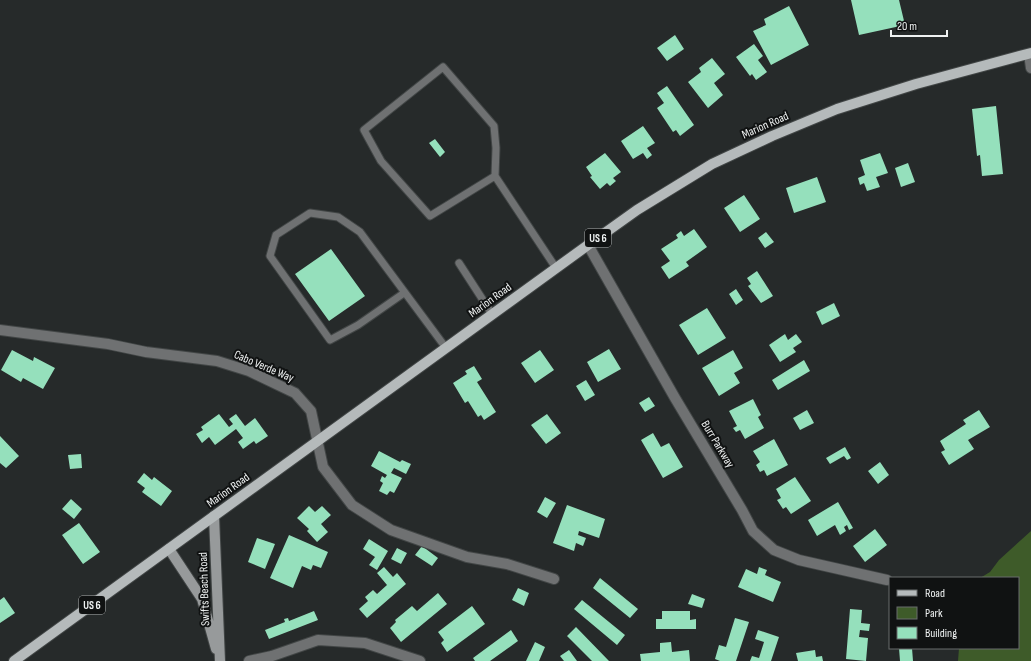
<svg xmlns="http://www.w3.org/2000/svg" width="1031" height="661" font-family="'Sofia Sans Condensed',sans-serif">
	<rect width="100%" height="100%" fill="#262a2a"/>
	<path fill="#3e5b29" d="M1031 531V661H958L959 648H1018V578H980L990 572 999 560Z"/>
	<path fill="#95e0bc" d="M851 0H899L905 25 859 35Z
		M789 6 809 45 771 65 753 31 766 25 764 19Z
		M675 35 684 49 667 61 657 48Z
		M754 44 763 56 758 60 767 72 756 80 752 74 750 76 736 57Z
		M712 58 725 74 714 83 723 95 708 108 688 82 701 72 699 68Z
		M667 86 694 125 680 136 676 130 673 132 657 108 664 103 657 93Z
		M996 106 1003 174 982 176 980 155 977 156 972 109Z
		M643 126 655 143 647 148 652 155 647 159 643 153 633 159 621 141Z
		M435 139 445 152 440 157 429 143Z
		M605 153 621 172 613 178 616 181 610 186 607 183 600 189 590 177 592 176 586 167Z
		M880 153 888 173 876 177 880 187 867 191 864 183 860 185 858 178 865 175 860 160Z
		M908 163 915 182 901 187 895 168Z
		M817 177 826 202 794 213 786 188Z
		M744 195 760 219 740 232 724 208Z
		M694 229 707 247 686 262 689 266 669 279 661 267 670 261 661 249 678 238 676 235 681 231 684 236Z
		M766 232 774 242 765 248 758 238Z
		M331 249 365 296 329 321 295 274Z
		M757 271 773 296 761 303 748 286 751 284 747 278Z
		M736 289 743 300 736 305 729 294Z
		M834 303 840 316 822 325 816 312Z
		M707 308 726 338 698 355 679 325Z
		M785 334 788 340 796 334 802 342 793 348 796 352 780 362 769 345Z
		M609 349 621 369 598 382 587 362Z
		M12 350 33 361 34 357 55 368 43 389 23 378 21 382 1 370Z
		M540 350 554 370 535 383 521 363Z
		M733 350 743 368 734 373 740 383 719 396 702 368Z
		M804 360 810 371 778 390 772 380Z
		M474 366 482 379 477 382 496 412 484 420 481 415 478 417 468 401 465 403 453 383 467 374 465 371Z
		M586 380 595 395 585 401 576 386Z
		M649 397 655 406 645 412 639 403Z
		M753 399 761 415 758 417 764 428 745 439 740 430 736 432 733 428 737 426 729 411Z
		M807 410 814 423 800 430 793 418Z
		M979 410 990 427 968 440 974 449 949 465 941 452 945 450 940 441 966 424 963 420Z
		M219 414 229 427 233 424 229 419 236 414 245 426 255 418 268 436 256 444 254 441 243 449 238 442 243 438 236 429 215 445 209 437 202 443 196 434 203 430 201 427Z
		M547 414 561 433 546 444 531 425Z
		M653 433 661 447 669 443 683 467 663 478 641 440Z
		M0 436 19 456 6 468 0 463Z
		M774 439 788 465 767 476 764 470 760 472 756 465 760 462 753 451Z
		M845 447 851 458 847 460 844 456 830 464 826 458Z
		M379 451 400 462 402 460 411 464 406 474 394 468 391 473 402 478 394 493 390 491 387 495 379 491 383 483 380 481 382 476 385 478 387 475 371 466Z
		M81 454 82 468 70 469 68 455Z
		M880 462 889 475 878 484 868 471Z
		M144 473 152 480 154 477 172 491 161 506 142 492 145 488 137 482Z
		M795 477 811 501 791 514 786 507 783 509 777 500 781 498 776 489Z
		M545 497 556 503 547 518 537 512Z
		M71 499 82 509 74 519 62 509Z
		M838 502 853 528 849 530 847 525 844 527 846 531 840 535 835 525 817 536 808 520Z
		M567 505 605 519 599 538 579 531 578 535 586 538 583 546 576 543 574 551 553 543Z
		M309 506 315 512 322 506 331 515 321 524 328 532 317 542 307 531 309 529 297 518Z
		M79 523 100 552 83 564 62 535Z
		M875 529 887 545 865 562 853 546Z
		M289 535 328 552 321 568 313 565 311 570 302 566 293 588 270 578Z
		M257 538 275 544 265 569 248 562Z
		M369 539 388 551 377 570 369 565 375 557 363 549Z
		M422 546 438 558 432 566 415 555Z
		M397 548 407 553 401 564 391 559Z
		M384 567 393 577 397 573 406 584 367 618 359 609 368 601 365 597 373 590 377 594 387 585 377 573Z
		M759 567 767 570 765 575 781 582 773 602 738 587 746 569 757 574Z
		M600 578 638 609 630 618 593 588Z
		M518 588 529 593 524 606 512 600Z
		M438 593 447 604 401 642 390 628 396 622 395 620 412 606 417 611Z
		M692 594 705 599 702 608 688 604Z
		M4 597 15 613 0 623V600Z
		M582 600 625 635 617 645 574 609Z
		M472 606 485 624 447 652 441 643 444 640 438 632Z
		M850 609 862 610 861 623 870 624 869 631 860 630 859 637 868 638 866 661 846 659Z
		M314 611 318 620 269 639 265 630 285 622 284 619 288 618 289 621Z
		M662 611H690V620L696 619V629H656V619H662Z
		M735 618 749 622 736 661H720L715 659 719 645 726 647Z
		M576 627 609 661H592L567 636Z
		M511 630 518 641 490 661H475L473 658Z
		M758 630 779 637 771 661H750L752 656 759 658 764 642 755 639Z
		M535 642 545 647 539 661H526Z
		M671 642 672 652 689 650 690 661H641L640 654 660 652V643Z
		M899 648H912L913 661H900Z
		M569 650 577 661H564L560 656Z
		M815 650 816 657 822 656 823 661H798L796 653Z"/>
	<g fill="none" stroke-linecap="round" stroke-linejoin="round">
		<defs>
			<path id="lane" d="M495 176 496 148 494 126 443 67 364 130 381 161 430 216 495 176 556 268
				M459 263 492 314
				M404 293 358 325 330 340 270 256 276 235 310 213 338 217 360 232 446 348"/>
			<path id="street" d="M1029 54 1031 68
				M588 245 675 398 742 510 753 531 774 550 799 560 887 580
				M0 330 108 344 146 352 217 361 249 371 295 393 311 411 323 467 352 505 391 530 467 557 507 564 554 579
				M249 661 272 656 318 640 365 643 420 661"/>
			<path id="secondary" d="M214 516 220 661
				M169 549 202 599 216 649"/>
			<path id="primary" d="M14 661 588 245 637 210 712 164 772 136 837 109 916 84 1031 53"/>
		</defs>
		<use href="#lane" stroke="#424646" stroke-width="9"/>
		<use href="#street" stroke="#424646" stroke-width="12"/>
		<use href="#secondary" stroke="#424646" stroke-width="12"/>
		<use href="#primary" stroke="#424646" stroke-width="12"/>
		<use href="#lane" stroke="#6f7172" stroke-width="7"/>
		<use href="#street" stroke="#6f7172" stroke-width="10"/>
		<use href="#secondary" stroke="#979a9b" stroke-width="10"/>
		<use href="#primary" stroke="#b5babb" stroke-width="10"/>
	</g>
	<g text-anchor="middle" stroke-width="4" stroke-linejoin="round" paint-order="stroke">
		<g fill="#101212" stroke="#acafaf" stroke-width="1">
			<rect x="585" y="229" width="26" height="18" rx="3"/>
			<rect x="79" y="596" width="26" height="18" rx="3"/>
		</g>
		<g font-size="11" font-weight="bold" fill="#eff2f2">
			<text x="598" y="242">US 6</text>
			<text x="92" y="609">US 6</text>
		</g>
		<g font-size="12" fill="#eff2f2" stroke="#101212">
			<text transform="translate(765 125) rotate(-24)" y="4">Marion Road</text>
			<text transform="translate(490 300) rotate(-36)" y="4">Marion Road</text>
			<text transform="translate(264 366) rotate(23)" y="4">Cabo Verde Way</text>
			<text transform="translate(718 444) rotate(59)" y="4">Burr Parkway</text>
			<text transform="translate(228 490) rotate(-36)" y="4">Marion Road</text>
			<text transform="translate(204 589) rotate(-92)" y="4">Swifts Beach Road</text>
		</g>
	</g>
	<rect x="889" y="577" width="130" height="72" fill="#101212" stroke="#696c6c"/>
	<rect x="897" y="590" width="20" height="6" fill="#b5babb" stroke="#696c6c"/>
	<text x="925" y="597" font-size="12" fill="#eff2f2">Road</text>
	<rect x="897" y="607" width="20" height="12" fill="#3e5b29" stroke="#696c6c"/>
	<text x="925" y="617" font-size="12" fill="#eff2f2">Park</text>
	<rect x="897" y="627" width="20" height="12" fill="#95e0bc" stroke="#696c6c"/>
	<text x="925" y="637" font-size="12" fill="#eff2f2">Building</text>
	<path d="M891 30v6h56v-6" fill="none" stroke="#eff2f2" stroke-width="2"/>
	<text x="897" y="30" font-size="12" fill="#eff2f2" stroke="#101212" stroke-width="3" paint-order="stroke">20 m</text>
</svg>
